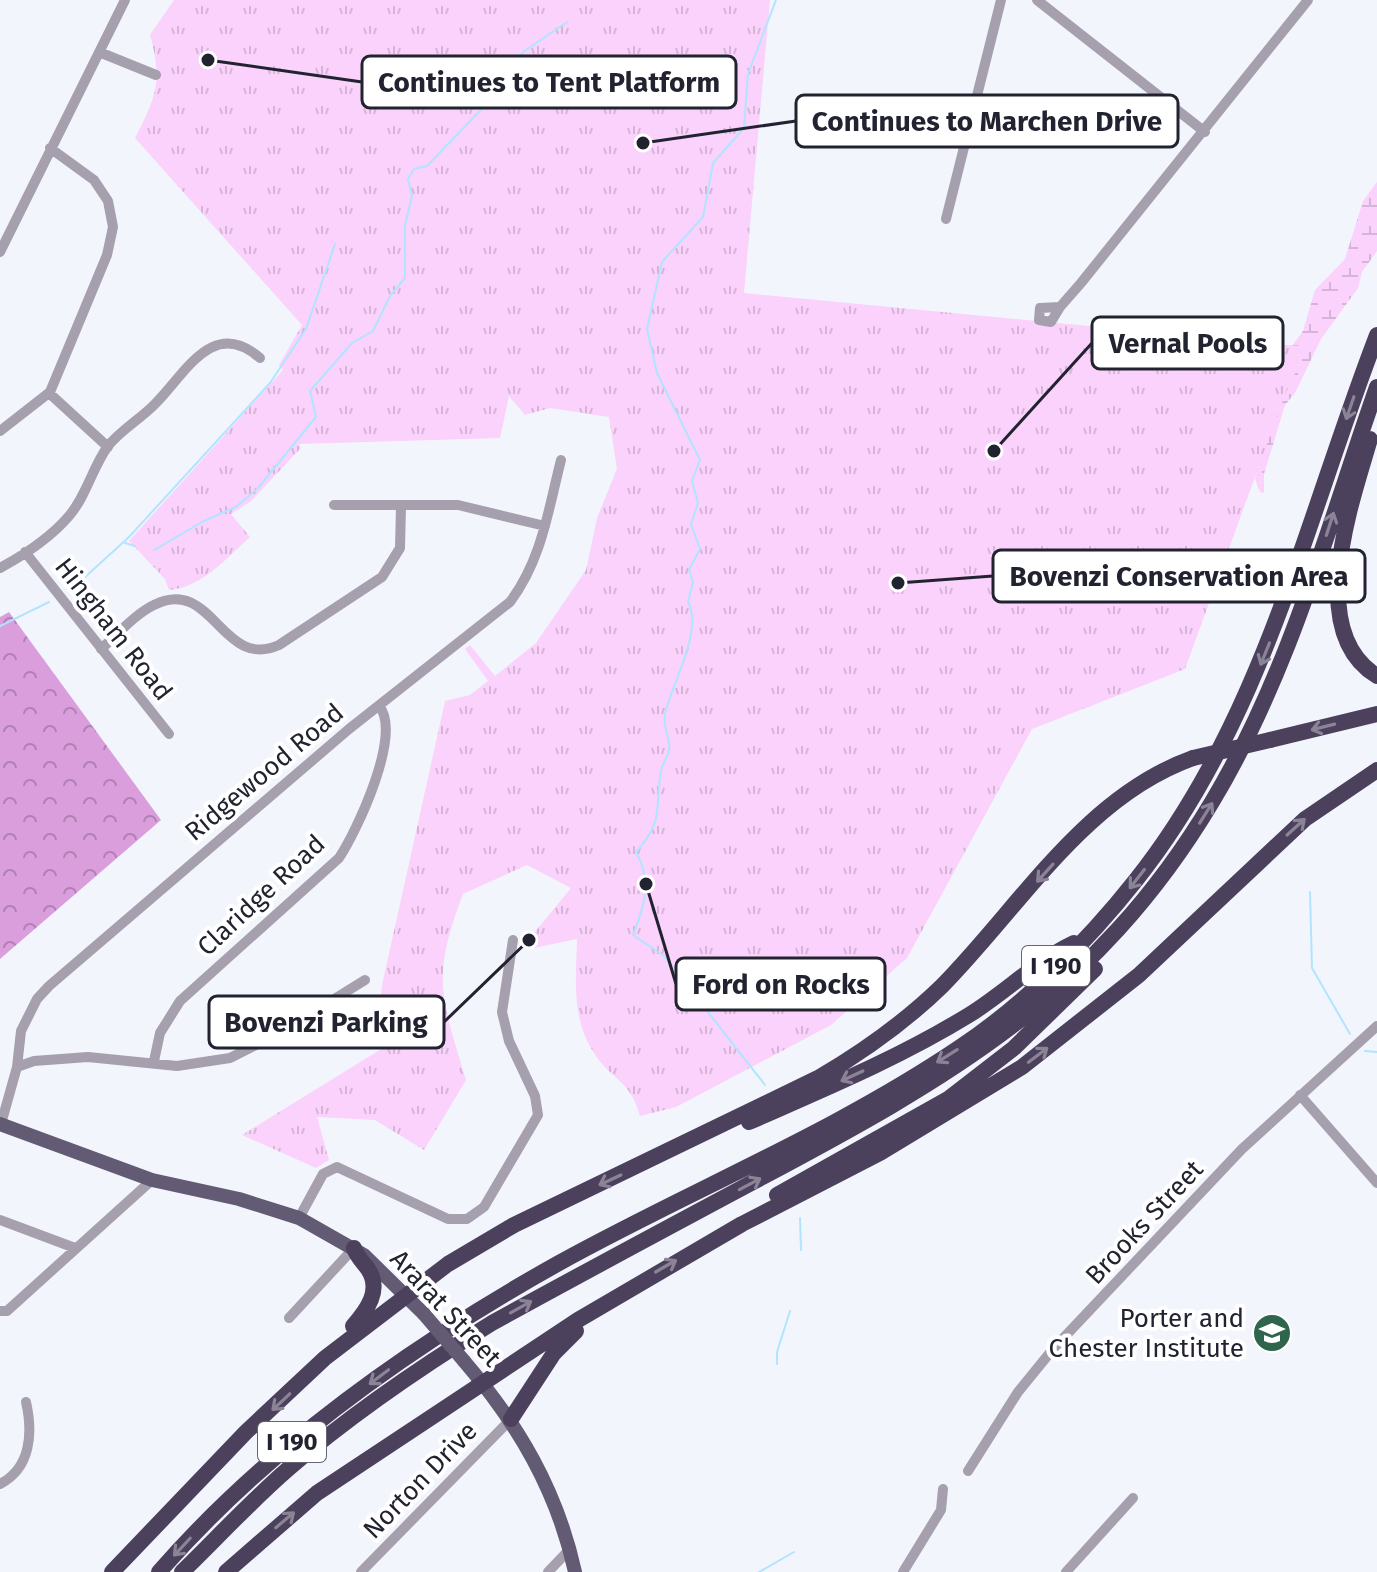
<svg xmlns="http://www.w3.org/2000/svg" width="1377" height="1572" font-family="'Fira Sans',sans-serif">
	<defs>
		<pattern id="forest-crowns" width="20" height="18" patternUnits="userSpaceOnUse" patternTransform="scale(2)"><rect width="20" height="18" fill="#da9edc"/><path d="M2 6a3 3 0 1 1 6 0M12 15a3 3 0 1 1 6 0" fill="none" stroke="#b080b3"/></pattern>
		<pattern id="wetland-marsh" width="20" height="14" patternUnits="userSpaceOnUse" patternTransform="scale(2)"><rect width="20" height="14" fill="#fad2fb"/><path d="M1 5h8M5 5V1M11 12h8M15 12V8" fill="none" stroke="#d6b4d7"/></pattern>
		<pattern id="park-tufts" width="24" height="20" patternUnits="userSpaceOnUse" patternTransform="scale(2)"><rect width="24" height="20" fill="#fad2fb"/><path d="M3 7l-1-3M5 7V3M7 7l1-3M15 17l-1-3M17 17v-4M19 17l1-3" fill="none" stroke="#d6b4d7"/></pattern>
	</defs>
	<rect width="100%" height="100%" fill="#f3f5fc"/>
	<path fill="url(#forest-crowns)" d="M9 612 161 820 0 959V617Z"/>
	<path fill="url(#wetland-marsh)" d="M1377 182V251L1362 272 1358 288 1321 339 1295 393 1285 405 1264 474V493L1260 492 1255 479 1280 362 1303 331 1315 290 1345 259 1363 201Z"/>
	<path fill="url(#park-tufts)" d="M174 0H770L744 293 1308 347 1286 392 1185 669 1032 729 907 958 831 1025 676 1107 640 1116C630 1079 612 1081 594 1053 571 1018 576 979 577 939L534 948V933L571 888 527 865 463 894C431 978 441 997 466 1080L424 1150 375 1120 317 1117 329 1160 316 1168 242 1135 391 1043 377 1032 382 985 445 701 470 695 488 681 465 649 470 645 495 676 536 643 586 570 597 518 617 469 609 417 550 408 525 415 509 396 500 438 299 444 301 448 250 502 231 514 250 537C225 559 203 587 169 590L165 579 129 541 283 370 279 365 302 325 135 138C156 97 163 81 150 35Z"/>
	<g fill="none" stroke-linecap="round" stroke-linejoin="round">
		<path stroke="#b1e4ff" stroke-width="2" d="M125 543 135 546
			M154 550 204 521 236 507 258 488 316 417 310 391 352 343 373 331 390 296 405 278V225L412 196 408 179 414 169 427 166 497 93 523 52 567 22
			M73 588 129 537 270 383 306 329 335 244
			M0 626 49 602
			M1310 892 1312 968 1350 1034
			M1365 1051 1377 1052
			M765 1085 664 956 633 935C645 905 652 880 636 852 667 818 653 806 662 767 664 762 668 756 669 750 671 739 662 726 665 714 671 685 704 630 688 602L693 582 689 570 700 549 691 524 698 503 692 481 700 460 657 373 647 329 662 262 703 217 713 163 744 128 748 74 776 0
			M800 1218 801 1250
			M777 1364V1352L790 1311
			M759 1572 794 1552"/>
		<path stroke="#a59fae" stroke-width="10" d="M1037 0 1205 132
			M99 52 156 75
			M946 219 1001 0
			M0 252 125 0
			M1060 307 1051 322 1039 320 1040 308 1060 307 1081 283 1308 0
			M49 393 108 447
			M0 431 50 392 107 255 113 227 108 201 94 180 50 148
			M334 505H458L545 526
			M25 552 169 734
			M0 568C24 555 51 537 69 516 87 495 92 468 108 446 120 431 140 419 154 405 185 375 212 316 260 358
			M101 649C117 635 135 614 154 605 213 575 221 671 279 645L382 577 400 548 401 506
			M154 1061 160 1033 180 1001 339 858C357 831 403 733 379 706
			M17 1067 34 1061 88 1057 177 1066 230 1058 278 1034 365 980
			M1300 1095 1377 1183
			M1 1124 17 1067 21 1031 37 999 49 986 349 729 510 602C542 559 548 511 561 460
			M299 1218 323 1174 337 1167 448 1219H467L484 1207 538 1115 535 1096 509 1041 502 1012 513 940
			M0 1220 75 1248
			M0 1311H7L152 1180
			M289 1318 354 1248
			M968 1471 1018 1392 1053 1349 1242 1149 1377 1026
			M0 1484C31 1468 33 1433 26 1402
			M361 1572 511 1419
			M548 1572 570 1549
			M903 1572 941 1510 943 1489
			M1066 1572 1133 1498"/>
		<path stroke="#635a73" stroke-width="14" d="M0 1124 152 1180 239 1199 299 1218 364 1255 424 1314
			M464 1361C518 1424 557 1490 575 1572"/>
		<path stroke="#4c415d" stroke-width="16" d="M1370 439C1351 504 1305 632 1377 676
			M1270 740 1377 714
			M749 1122C824 1089 899 1058 969 1015 1005 993 1036 961 1074 943
			M777 1195 948 1099 1014 1048 1095 969
			M353 1326C367 1310 382 1290 368 1269 363 1262 357 1257 354 1248
			M511 1419 554 1353 576 1331
			M112 1572 246 1432 325 1358 448 1264 514 1225 820 1077C864 1051 905 1022 942 986 1020 907 1084 797 1193 758
			M159 1572C270 1445 412 1345 559 1263 691 1190 833 1133 959 1048 1025 1004 1087 942 1136 880 1263 720 1305 522 1377 335
			M182 1572C217 1538 250 1502 288 1469 351 1414 421 1367 492 1323 579 1275 667 1228 755 1181 947 1079 1096 996 1212 802 1289 674 1328 527 1377 387
			M226 1572 317 1493 578 1320 742 1224 880 1153 1022 1067 1139 975 1305 819 1377 770"/>
		<path stroke="#635a73" stroke-width="14" d="M424 1314 464 1361"/>
		<path stroke="#4c415d" stroke-width="16" d="M1193 758 1270 740"/>
	</g>
	<defs><path id="oneway-shaft" d="M-6 0H5M1.5-3L5.5 0L1.5 3" fill="none" stroke-width="1.6" stroke-linecap="round" stroke-linejoin="round" transform="scale(2)"/></defs>
	<g stroke="#8b8496">
		<use href="#oneway-shaft" transform="translate(1350 408) rotate(109)"/>
		<use href="#oneway-shaft" transform="translate(1330 524) rotate(-72)"/>
		<use href="#oneway-shaft" transform="translate(1265 654) rotate(112)"/>
		<use href="#oneway-shaft" transform="translate(1323 727) rotate(166)"/>
		<use href="#oneway-shaft" transform="translate(1206 813) rotate(-58)"/>
		<use href="#oneway-shaft" transform="translate(1296 827) rotate(-42)"/>
		<use href="#oneway-shaft" transform="translate(1045 873) rotate(132)"/>
		<use href="#oneway-shaft" transform="translate(1137 879) rotate(128)"/>
		<use href="#oneway-shaft" transform="translate(1038 1055) rotate(-37)"/>
		<use href="#oneway-shaft" transform="translate(947 1056) rotate(148)"/>
		<use href="#oneway-shaft" transform="translate(852 1076) rotate(155)"/>
		<use href="#oneway-shaft" transform="translate(610 1180) rotate(155)"/>
		<use href="#oneway-shaft" transform="translate(750 1184) rotate(-28)"/>
		<use href="#oneway-shaft" transform="translate(666 1266) rotate(-30)"/>
		<use href="#oneway-shaft" transform="translate(521 1307) rotate(-29)"/>
		<use href="#oneway-shaft" transform="translate(379 1377) rotate(143)"/>
		<use href="#oneway-shaft" transform="translate(281 1402) rotate(137)"/>
		<use href="#oneway-shaft" transform="translate(285 1520) rotate(-40)"/>
		<use href="#oneway-shaft" transform="translate(182 1547) rotate(133)"/>
	</g>
	<defs>
		<symbol id="university-disc" viewBox="-11 -11 22 22"><circle r="9.5" fill="#2e654c" stroke="#fff"/><path d="M0-5L7-2L0 1L-7-2ZM-4 1L0 2.5L4 1V4Q0 6-4 4Z" fill="#fff"/></symbol>
	</defs>
	<g fill-rule="evenodd">
		<use href="#university-disc" x="1250" y="1311" width="44" height="44"/>
	</g>
	<g text-anchor="middle" stroke-width="8" stroke-linejoin="round" paint-order="stroke">
		<g fill="#fff" stroke="#64656e" stroke-width="2">
			<rect x="1022" y="946" width="68" height="40" rx="6"/>
			<rect x="258" y="1422" width="68" height="40" rx="6"/>
		</g>
		<g font-size="24" font-weight="bold" fill="#222330">
			<text x="1056" y="974">I 190</text>
			<text x="292" y="1450">I 190</text>
		</g>
		<g font-size="26" fill="#222330" stroke="#fff">
			<text transform="translate(114 629) rotate(52)" y="9">Hingham Road</text>
			<text transform="translate(264 772) rotate(-40)" y="9">Ridgewood Road</text>
			<text transform="translate(261 895) rotate(-43)" y="9">Claridge Road</text>
			<text transform="translate(1144 1222) rotate(-47)" y="9">Brooks Street</text>
			<text transform="translate(446 1308) rotate(47)" y="9">Ararat Street</text>
			<text transform="translate(420 1480) rotate(-46)" y="9">Norton Drive</text>
		</g>
		<g font-size="26" fill="#222330" stroke="#fff" text-anchor="end">
			<text x="1244" y="1327">Porter and<tspan x="1244" dy="30">Chester Institute</tspan></text>
		</g>
	</g>
	<path fill="none" stroke="#222330" stroke-width="3" d="M208 60L362 82M643 143L796 121M994 451L1092 343M898 583L993 576M646 884L676 984M529 940L444 1022"/>
	<g fill="#222330" stroke="#fff" stroke-width="3">
		<circle cx="208" cy="60" r="8"/>
		<circle cx="643" cy="143" r="8"/>
		<circle cx="994" cy="451" r="8"/>
		<circle cx="898" cy="583" r="8"/>
		<circle cx="646" cy="884" r="8"/>
		<circle cx="529" cy="940" r="8"/>
	</g>
	<g fill="#fff" stroke="#222330" stroke-width="3">
		<rect x="362" y="56" width="374" height="52" rx="8"/>
		<rect x="796" y="95" width="382" height="52" rx="8"/>
		<rect x="1092" y="317" width="191" height="52" rx="8"/>
		<rect x="993" y="550" width="372" height="52" rx="8"/>
		<rect x="676" y="958" width="209" height="52" rx="8"/>
		<rect x="209" y="996" width="235" height="52" rx="8"/>
	</g>
	<g font-size="28" text-anchor="middle" font-weight="bold" fill="#222330">
		<text x="549" y="92">Continues to Tent Platform</text>
		<text x="987" y="131">Continues to Marchen Drive</text>
		<text x="1188" y="353">Vernal Pools</text>
		<text x="1179" y="586">Bovenzi Conservation Area</text>
		<text x="781" y="994">Ford on Rocks</text>
		<text x="326" y="1032">Bovenzi Parking</text>
	</g>
</svg>
